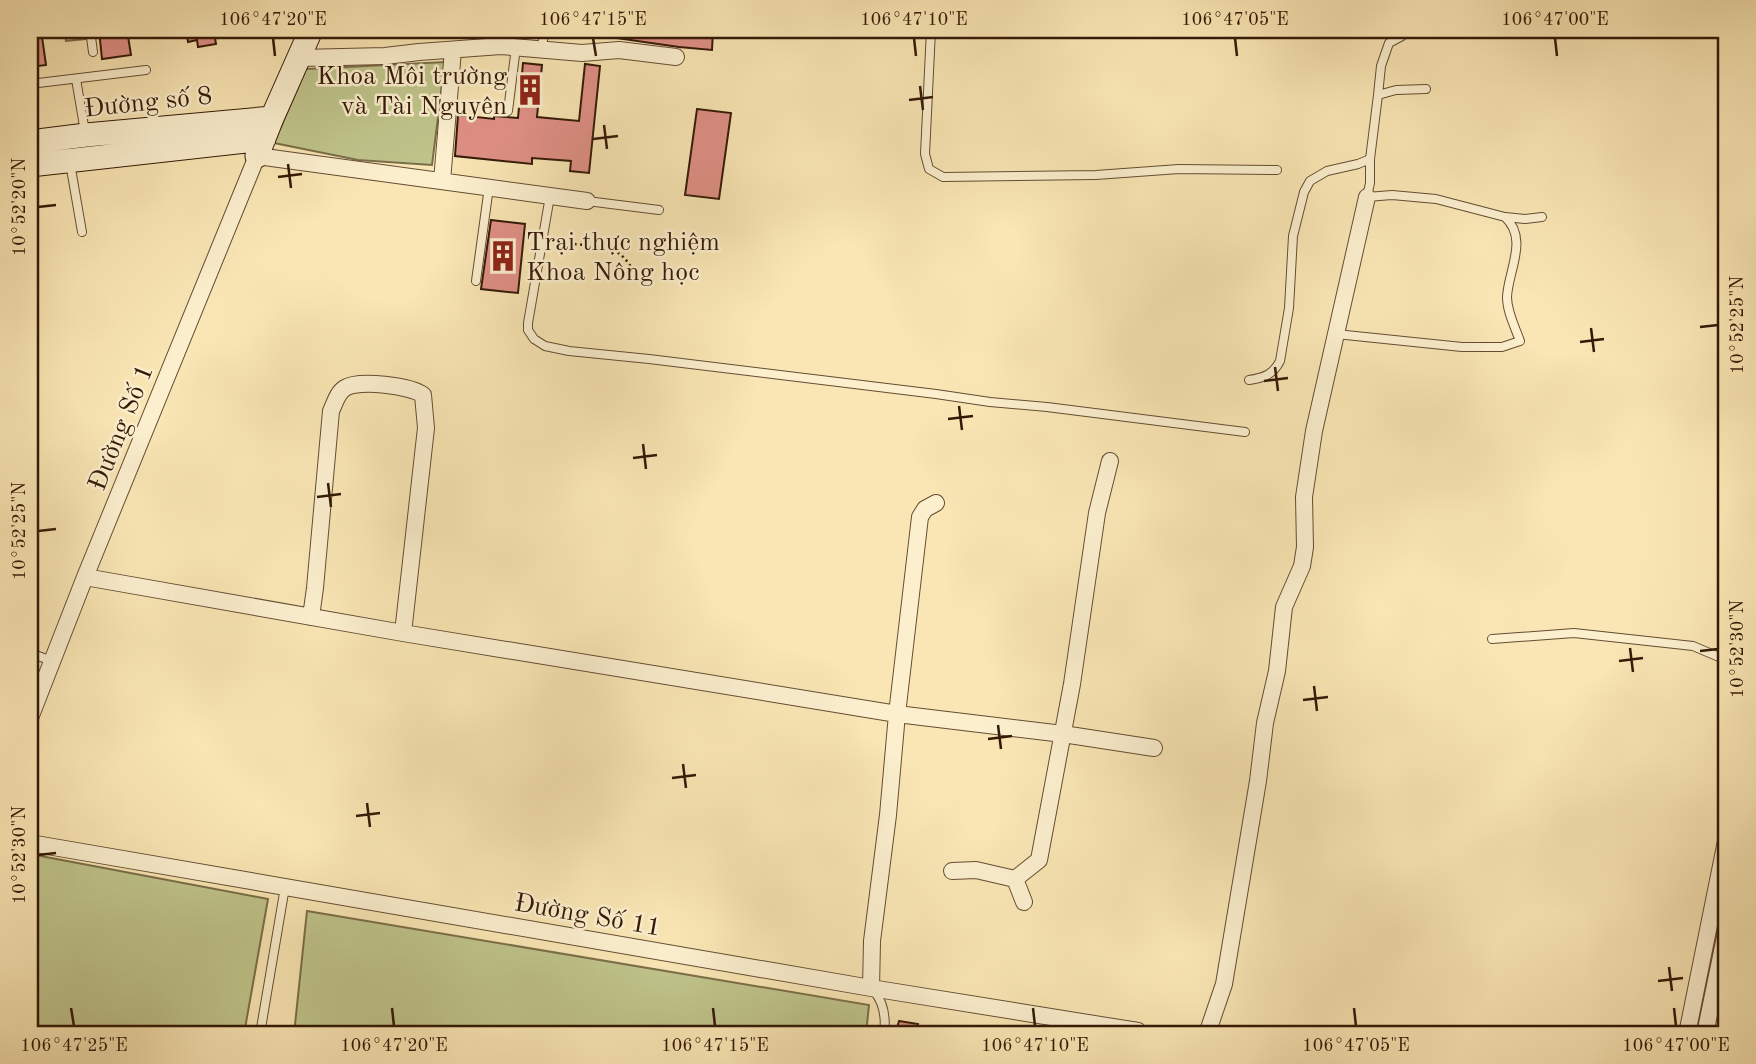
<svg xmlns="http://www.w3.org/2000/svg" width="1756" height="1064" font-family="'Old Standard TT',serif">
	<rect width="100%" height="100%" fill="#f9e6b4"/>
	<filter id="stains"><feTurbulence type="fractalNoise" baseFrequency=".00286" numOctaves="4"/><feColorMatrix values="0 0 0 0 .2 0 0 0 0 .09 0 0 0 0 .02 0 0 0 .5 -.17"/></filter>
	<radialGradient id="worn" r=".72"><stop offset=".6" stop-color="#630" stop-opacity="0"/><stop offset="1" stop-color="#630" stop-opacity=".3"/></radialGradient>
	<path fill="#bfc48b" stroke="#7a6e49" stroke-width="2" d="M64 30H84L85 39 66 41Z
		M445 62 432 165 358 160 274 143 306 69Z
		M30 854 268 899 244 1034H30Z
		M307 911 869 1005 866 1034H294Z"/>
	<path fill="#e09086" stroke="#341907" stroke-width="2" d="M30 30H41L46 65 30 67Z
		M99 30H127L131 55 102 59Z
		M186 30H224V37L215 38 216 44 198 47 197 40 188 42Z
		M610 30H713L712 50 679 47 609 37Z
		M523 63 542 65 537 117 579 121 585 64 600 66 589 173 570 171 571 161 532 158V164L455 156 458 115 494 119V116L518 118Z
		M697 109 731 113 719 199 685 195Z
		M491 220 525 224 518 293 481 289Z
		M899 1021 918 1024 915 1034H895Z"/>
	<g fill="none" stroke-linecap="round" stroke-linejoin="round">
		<defs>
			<path id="lane" d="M90 30 93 52
				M931 30 925 154 929 169 943 177 1096 175 1179 169 1277 170
				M541 50 545 30
				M76 79 85 132
				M30 84 146 70
				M1378 95 1381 66 1389 43 1402 36 1404 30
				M508 111 516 47
				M70 163 82 232
				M550 196 528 323V330L534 339 545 346 569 351 649 359 936 394 990 402 1047 407 1245 432
				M587 201 659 210
				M1505 217 1525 219 1542 217
				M476 281 489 187
				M1336 334 1462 347H1502L1520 341C1515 327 1507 312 1507 297 1508 271 1529 239 1505 217L1436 199 1392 195 1367 197 1370 183V159L1378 95 1396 90 1426 89
				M1249 380C1263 378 1273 375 1280 361L1289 308 1293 236 1304 192 1310 181 1327 171 1358 164 1370 159
				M1492 639 1574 633 1693 646 1726 660
				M30 653 52 661
				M874 991C884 1003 886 1019 884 1034
				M260 1034 285 887"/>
			<path id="street" d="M299 58 385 56 419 52 501 46 582 53 619 50 676 57
				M442 181 453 50
				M85 577 403 633 897 714 1063 734 1154 748
				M311 617 315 588 331 411C335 403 337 393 345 388 359 379 411 386 423 395L426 428 403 633
				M30 718 85 577 257 156 587 201
				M30 843 871 988 1138 1031
				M952 871 976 870 1015 879
				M1024 902 1015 879 1039 860 1072 684 1097 513 1110 461
				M871 988 872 941 888 815 897 714 920 517 925 509 936 503
				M1207 1034 1224 984 1258 781 1265 723 1277 671 1284 607 1302 566 1305 547 1304 497 1314 431 1367 197
				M1687 1034 1726 841
				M1705 1034 1726 932"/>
			<path id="secondary" d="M30 142 86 135 272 118
				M257 156 272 118 311 30
				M30 165 264 139"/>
		</defs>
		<use href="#lane" stroke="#654c32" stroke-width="10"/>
		<use href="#street" stroke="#654c32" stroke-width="18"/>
		<use href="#secondary" stroke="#341907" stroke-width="25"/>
		<path stroke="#341907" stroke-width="2.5" stroke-dasharray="2 3.5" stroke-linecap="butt" d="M553 241C571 246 607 243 621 255 627 260 631 267 635 273"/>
		<use href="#lane" stroke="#fbefce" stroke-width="8"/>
		<use href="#street" stroke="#fbefce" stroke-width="16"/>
		<use href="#secondary" stroke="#fbefce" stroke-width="23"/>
	</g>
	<path fill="none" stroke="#341907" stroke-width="2.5" d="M273 38 275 56M593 38 596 56M914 38 916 56M1235 38 1237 56M1555 38 1557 56M920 86 923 110M909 100 933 97M604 125 607 149M593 139 618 136M288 164 291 188M278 177 302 174M38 207 56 205M1700 327 1718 325M1591 328 1594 352M1580 342 1604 339M1275 367 1278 391M1264 381 1288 378M959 406 962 430M948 419 973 416M643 444 646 469M633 458 657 455M328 483 331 507M317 497 341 494M38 531 56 529M1630 648 1633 672M1700 651 1718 649M1619 661 1643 658M1314 686 1317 711M1303 700 1328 697M998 725 1001 749M988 739 1012 736M683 764 686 788M672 778 696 775M367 803 370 827M356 816 380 813M38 855 56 853M1669 967 1672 991M1658 981 1683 978M71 1008 74 1026M392 1008 394 1026M713 1008 715 1026M1033 1008 1035 1026M1354 1008 1356 1026M1674 1008 1676 1026"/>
	<defs>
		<symbol id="building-bare" viewBox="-9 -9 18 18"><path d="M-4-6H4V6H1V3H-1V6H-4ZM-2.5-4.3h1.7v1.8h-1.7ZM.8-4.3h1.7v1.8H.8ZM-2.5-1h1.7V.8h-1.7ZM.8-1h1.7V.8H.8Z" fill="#8f2418" stroke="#fbefce" stroke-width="2.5" paint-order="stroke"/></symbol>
	</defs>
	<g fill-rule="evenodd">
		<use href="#building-bare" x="508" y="68" width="44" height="44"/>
		<use href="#building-bare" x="481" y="234" width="44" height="44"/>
	</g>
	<g text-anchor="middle" stroke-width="5" stroke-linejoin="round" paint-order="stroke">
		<g font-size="26" fill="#341907" stroke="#fbefce" text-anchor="end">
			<text x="507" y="84">Khoa Môi trường<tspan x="507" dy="30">và Tài Nguyên</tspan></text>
			<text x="526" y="250" text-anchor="start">Trại thực nghiệm<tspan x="526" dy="30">Khoa Nông học</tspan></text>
		</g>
		<g font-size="26" fill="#341907" stroke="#fbefce">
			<text transform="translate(148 101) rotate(-6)" y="9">Đường số 8</text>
			<text transform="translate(120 427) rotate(-68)" y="9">Đường Số 1</text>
			<text transform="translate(588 914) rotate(10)" y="9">Đường Số 11</text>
		</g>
	</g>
	<rect width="1756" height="1064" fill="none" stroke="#f9e6b4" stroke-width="77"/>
	<rect x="38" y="38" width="1680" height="988" fill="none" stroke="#341907" stroke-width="2.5"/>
	<g font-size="18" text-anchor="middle" fill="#341907">
		<text x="273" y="25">106°47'20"E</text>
		<text x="593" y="25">106°47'15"E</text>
		<text x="914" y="25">106°47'10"E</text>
		<text x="1235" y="25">106°47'05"E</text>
		<text x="1555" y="25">106°47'00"E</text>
		<text transform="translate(19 207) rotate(-90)" y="6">10°52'20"N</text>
		<text transform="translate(1737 325) rotate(-90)" y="6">10°52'25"N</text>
		<text transform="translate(19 531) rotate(-90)" y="6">10°52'25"N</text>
		<text transform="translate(1737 649) rotate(-90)" y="6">10°52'30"N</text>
		<text transform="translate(19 855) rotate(-90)" y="6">10°52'30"N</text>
		<text x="74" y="1051">106°47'25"E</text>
		<text x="394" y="1051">106°47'20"E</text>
		<text x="715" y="1051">106°47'15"E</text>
		<text x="1035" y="1051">106°47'10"E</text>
		<text x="1356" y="1051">106°47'05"E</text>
		<text x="1676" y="1051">106°47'00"E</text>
	</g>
	<rect width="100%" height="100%" filter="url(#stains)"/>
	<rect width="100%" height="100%" fill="url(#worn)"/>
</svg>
